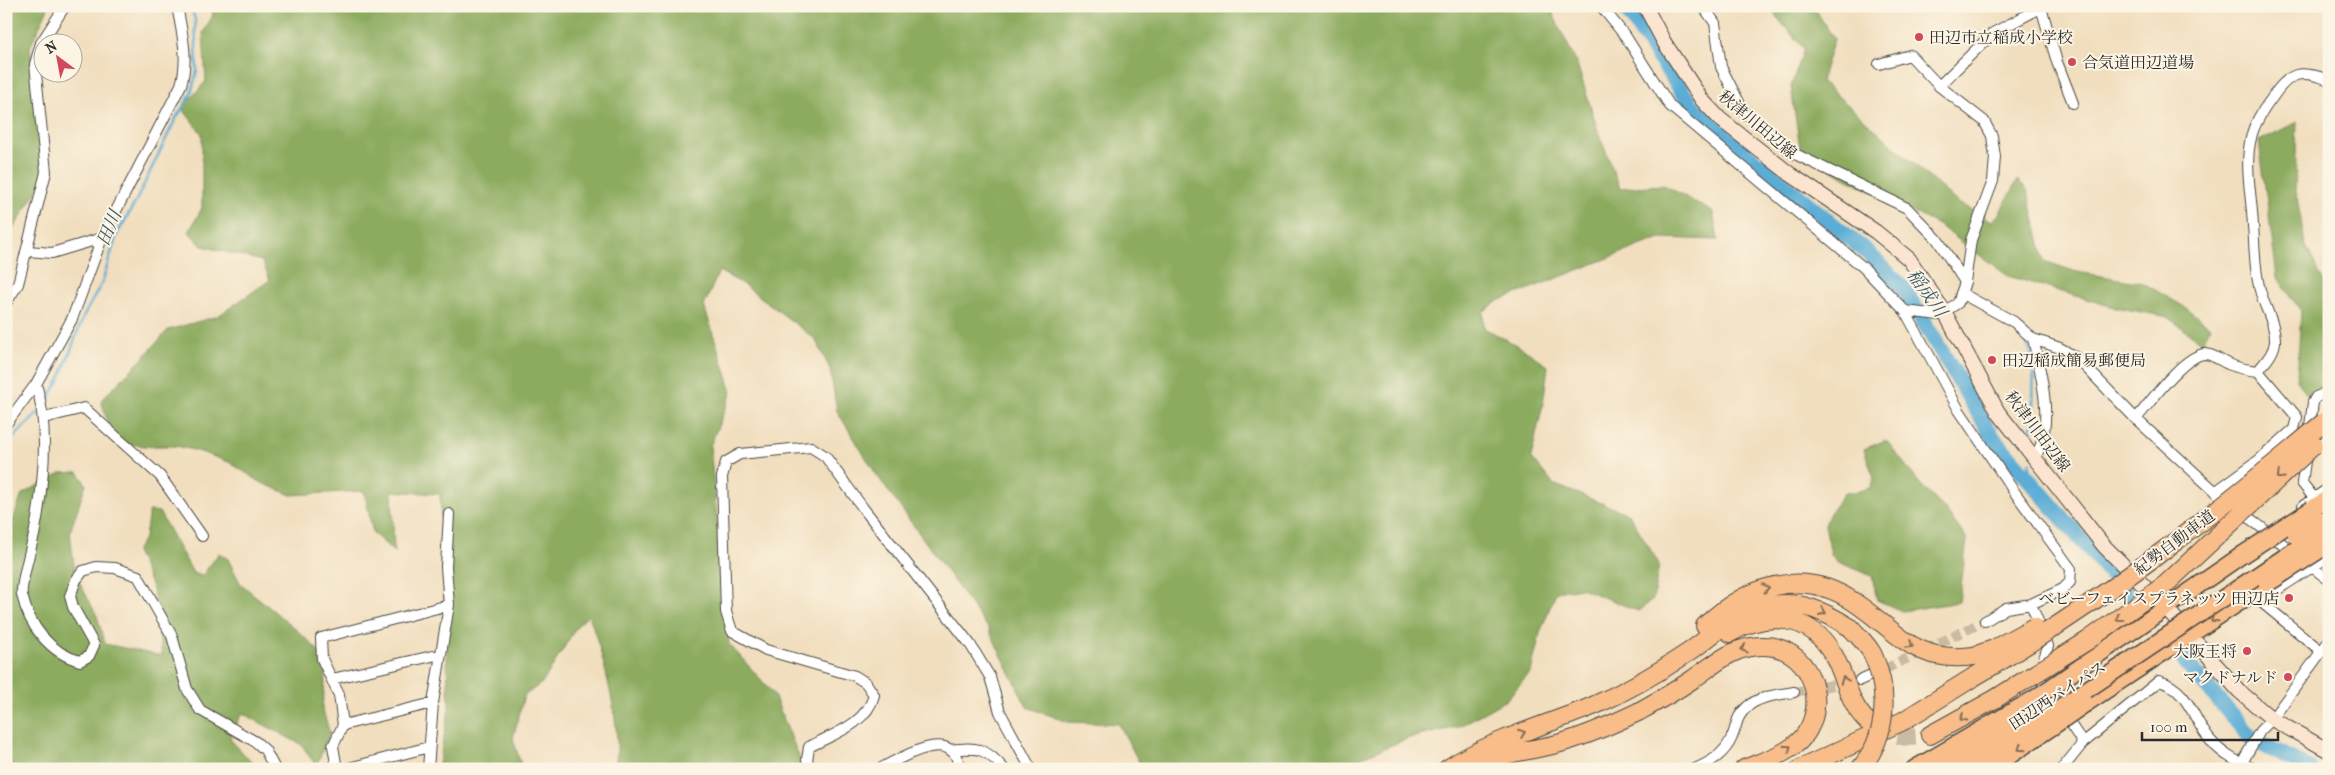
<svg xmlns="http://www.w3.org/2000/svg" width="2335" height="775" font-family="'IM FELL French Canon','Noto Serif JP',serif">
	<rect width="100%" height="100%" fill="#fcf5e5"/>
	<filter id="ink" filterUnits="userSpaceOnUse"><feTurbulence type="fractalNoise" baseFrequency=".02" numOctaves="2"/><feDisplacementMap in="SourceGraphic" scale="10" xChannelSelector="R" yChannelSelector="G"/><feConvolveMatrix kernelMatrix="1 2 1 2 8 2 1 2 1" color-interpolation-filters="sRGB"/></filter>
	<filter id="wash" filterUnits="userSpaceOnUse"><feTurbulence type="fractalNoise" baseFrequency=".0096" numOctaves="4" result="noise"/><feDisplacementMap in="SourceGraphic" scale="20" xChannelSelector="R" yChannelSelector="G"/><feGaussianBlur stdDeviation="1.12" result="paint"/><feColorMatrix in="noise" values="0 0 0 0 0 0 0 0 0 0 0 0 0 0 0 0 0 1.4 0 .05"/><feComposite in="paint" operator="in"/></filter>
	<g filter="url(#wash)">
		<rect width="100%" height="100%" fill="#f1debe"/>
		<path fill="#8cab5f" stroke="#5c6b45" d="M6 6H49L30 47 44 180 6 240Z
			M211 6H1549L1577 64 1599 134 1620 188 1664 185 1713 212 1718 240 1660 238 1498 301 1483 312 1484 328 1522 348 1548 366 1543 404 1531 457 1553 484 1629 514 1659 564 1653 600 1638 611 1581 588 1556 592 1540 633 1531 672 1506 700 1458 727 1409 738 1360 758 1357 769H1138L1140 764 1119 724 1068 722 1027 707 988 628 876 474 837 411 830 369 815 339 746 286 719 271 704 306 732 392 710 446 729 644 773 693 804 769H614C626 737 601 649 589 615L577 626 543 682 524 696 513 738 522 769H438L449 709 440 494 392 491 394 552 373 533 364 491 291 495 262 483 229 462 198 451 176 446H145L122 443 108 424 101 400 144 357 168 330 218 316 270 280 262 261 202 246 189 232 202 208V134L182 108 206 81 203 33 213 15Z
			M1767 6H1813L1834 39 1821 81 1958 203 1992 221 1999 214 2018 180 2028 191 2044 261 2077 272 2143 283 2183 306 2210 326 2203 344 2168 317 2110 306 2008 276 1940 226 1844 177 1800 148 1791 87 1804 49Z
			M2297 122 2295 186 2305 244 2329 293V383L2307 395 2297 380 2301 311 2277 277 2259 141Z
			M1886 440 1920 484 1943 507 1967 539 1959 602 1902 611 1877 600 1872 576 1836 561 1831 554 1825 525 1830 513 1844 493 1860 491 1870 488 1874 478 1864 449Z
			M78 472 86 484 70 532 75 574 97 616 105 644 162 656 153 589 136 551 145 537 149 511 159 512 193 573 202 576 219 553 228 559 240 583 298 631 328 660 322 707 330 734 316 766 302 745 242 713 230 739 258 769H6V541L22 494 61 473Z"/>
		<path fill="#5badd6" stroke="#436c80" d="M2262 742 2294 755 2318 769H2302L2260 746Z"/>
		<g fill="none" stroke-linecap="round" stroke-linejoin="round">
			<path stroke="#5badd6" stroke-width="2.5" d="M2027 344 2034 361 2032 446
				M45 404 60 379 84 315 102 283 117 234 135 203 175 120 191 94 197 71 195 20 191 6
				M6 445 38 413
				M2028 477 2030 462"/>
			<path stroke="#5badd6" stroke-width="16" d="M1624 6 1692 106 1733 143 1868 253 1904 289 1994 439 2144 612
				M2184 660 2252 739 2311 769"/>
		</g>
	</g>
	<g filter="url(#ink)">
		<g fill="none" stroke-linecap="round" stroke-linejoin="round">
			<path stroke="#c9baa1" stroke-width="10" stroke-dasharray="10 5" stroke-linecap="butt" d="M1885 669 1985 621
				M1794 692 1850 682"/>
			<path stroke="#c9baa1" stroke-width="18" stroke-dasharray="18 9" stroke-linecap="butt" d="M1873 725C1895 737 1905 739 1930 735"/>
			<defs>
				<path id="minor" d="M1601 6 1626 37 1670 106 1864 268 1905 311 1959 410 2013 490 2071 569 2070 582 2063 589 2031 604 2006 608 1985 621
					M1703 6 1715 23 1721 67 1744 112 1793 153 1907 208 1937 239 1965 282
					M2039 6 2043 14 2057 62 2073 103
					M1879 64 1910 55 1939 86 1984 121 1992 136 1995 157 1993 181 1971 240 1965 282 1958 303 1939 315 1905 311
					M1939 86 1993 33 2044 6
					M28 251 52 253 102 238
					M1961 293 2014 322 2033 339 2060 348 2077 358 2136 419 2219 495
					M6 303 18 284 46 172 35 64 41 43 65 6
					M2033 339C2041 372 2055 427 2035 457
					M36 384C50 429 43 489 34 535 31 548 20 585 22 595 29 626 50 653 80 661L89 656 94 645 73 607 70 596 76 580 83 571 96 567 115 568 138 576 172 636 187 689 200 710 256 742 265 750 275 769
					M44 418 84 408 160 476 202 536
					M2136 419C2149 404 2185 353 2206 354 2214 355 2221 361 2228 364 2238 368 2248 370 2258 371
					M6 424 36 384 72 319 102 238 181 85C189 58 182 33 177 6
					M2309 434 2313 402 2316 397 2329 392
					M2306 454 2302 483 2314 498
					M2215 492 2259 460 2294 429 2297 417 2258 371C2265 362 2274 353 2275 342 2276 324 2264 307 2260 290 2254 269 2255 247 2253 226 2252 197 2244 166 2251 138 2254 123 2263 110 2272 98 2289 72 2300 69 2329 80
					M2303 506 2329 488
					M2239 510 2329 580
					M2031 604 2048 646 2042 665 2041 680 2083 743
					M2321 651 2260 601 2329 556
					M332 679 441 654
					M1860 680 1882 670
					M343 725 433 703
					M950 750C977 747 985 747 1004 769
					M2239 768 2260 731 2272 719 2329 641
					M337 769 333 746 343 725 339 695 322 659 321 638 449 605
					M345 769 429 747
					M428 769 433 703 449 605 446 567 449 514
					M811 769 807 760 809 747C833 734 867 724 874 695L866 683 855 676 766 650 732 631 726 612 722 477 726 462 740 454 811 447 825 456 863 508 970 644 990 677 1000 712 1031 769
					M880 769C900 758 956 724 959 769
					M1695 769C1711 762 1725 754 1732 737 1737 726 1736 716 1747 707 1759 696 1778 695 1794 692
					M2062 769 2083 743 2159 681C2189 689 2193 720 2210 740 2223 755 2237 762 2255 769"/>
				<path id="secondary" d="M1645 6 1664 42 1702 100 1720 119 1790 174 1876 232 1909 259 1945 313 1998 412 2104 546 2167 609 2239 691 2272 719 2329 751"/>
				<path id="trunk" d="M2312 509 2329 498
					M2066 677 2242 555
					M2085 704 2267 584
					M1914 769 2034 699
					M1940 769 2013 724
					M1963 769 2046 717
					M1990 769 2052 727"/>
				<path id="motorway" d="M1705 626C1746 586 1803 567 1854 602 1898 631 1914 664 1974 656
					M1730 633C1767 611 1810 614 1833 654 1846 676 1848 704 1868 722
					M1930 735 1995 699
					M1447 769C1491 740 1544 726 1593 706 1627 691 1658 673 1689 652 1715 634 1734 612 1766 606 1799 599 1824 611 1851 628
					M1469 769C1499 751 1531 752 1564 742 1588 735 1615 723 1638 712 1656 702 1676 691 1693 679 1716 663 1735 645 1764 646 1806 646 1828 695 1808 730 1796 752 1766 760 1744 769
					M1800 769 1903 721 1972 678"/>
			</defs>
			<use href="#minor" stroke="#494641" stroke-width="12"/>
			<use href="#secondary" stroke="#494641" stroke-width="16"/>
			<use href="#trunk" stroke="#494641" stroke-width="19"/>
			<use href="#motorway" stroke="#494641" stroke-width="20"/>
			<use href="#minor" stroke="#fff" stroke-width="10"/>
			<use href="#secondary" stroke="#fce5d0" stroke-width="14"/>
			<use href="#trunk" stroke="#f8bd89" stroke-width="16"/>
			<use href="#motorway" stroke="#f8bd89" stroke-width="18"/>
			<defs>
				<path id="trunk-bridge" d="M2296 536 2319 520
					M2242 555 2312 509
					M2267 584 2329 544
					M2034 699 2066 677
					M2046 717 2325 530
					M2052 727 2085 704"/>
				<path id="motorway-bridge" d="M1851 628C1858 636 1869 646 1873 655 1890 693 1887 737 1860 769
					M1974 656 1994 649 2034 627
					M1972 678C2098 605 2213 516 2324 422
					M1995 699 2087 641 2166 584 2314 445"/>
			</defs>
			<use href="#trunk-bridge" stroke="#494641" stroke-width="19" stroke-linecap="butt"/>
			<use href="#motorway-bridge" stroke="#494641" stroke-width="20" stroke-linecap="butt"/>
			<use href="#trunk-bridge" stroke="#f8bd89" stroke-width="16"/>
			<use href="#motorway-bridge" stroke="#f8bd89" stroke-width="18"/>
		</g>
		<defs><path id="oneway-chevron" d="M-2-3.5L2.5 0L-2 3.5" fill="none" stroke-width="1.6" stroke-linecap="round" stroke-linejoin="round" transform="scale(1.25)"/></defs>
		<g stroke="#876d55">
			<use href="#oneway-chevron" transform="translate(2280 476) rotate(137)"/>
			<use href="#oneway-chevron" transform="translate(1766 588) rotate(-11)"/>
			<use href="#oneway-chevron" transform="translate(1823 612) rotate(23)"/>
			<use href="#oneway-chevron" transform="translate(2119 618) rotate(144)"/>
			<use href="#oneway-chevron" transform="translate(2214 619) rotate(146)"/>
			<use href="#oneway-chevron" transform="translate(1910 645) rotate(32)"/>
			<use href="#oneway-chevron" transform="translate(1744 649) rotate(164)"/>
			<use href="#oneway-chevron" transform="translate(1844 680) rotate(-111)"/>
			<use href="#oneway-chevron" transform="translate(1963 718) rotate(149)"/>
			<use href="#oneway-chevron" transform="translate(1522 733) rotate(-21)"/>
			<use href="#oneway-chevron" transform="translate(1788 748) rotate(-36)"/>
			<use href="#oneway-chevron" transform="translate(2021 748) rotate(146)"/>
		</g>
	</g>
	<g fill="#d1495b" stroke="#fcf5e5" stroke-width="2">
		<circle cx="1919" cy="37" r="5"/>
		<circle cx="2072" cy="62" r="5"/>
		<circle cx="1992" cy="360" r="5"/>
		<circle cx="2289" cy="598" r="5"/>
		<circle cx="2247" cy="651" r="5"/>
		<circle cx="2288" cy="677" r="5"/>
	</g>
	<g text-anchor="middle" stroke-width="4" stroke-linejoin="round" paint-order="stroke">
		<g font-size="16" fill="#2b2b2b" stroke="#fcf5e5" text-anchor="start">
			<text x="1929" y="43">田辺市立稲成小学校</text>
			<text x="2082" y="68">合気道田辺道場</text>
			<text x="2002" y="366">田辺稲成簡易郵便局</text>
			<text x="2279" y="604" text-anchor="end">ベビーフェイスプラネッツ 田辺店</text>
			<text x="2237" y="657" text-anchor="end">大阪王将</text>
			<text x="2278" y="683" text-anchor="end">マクドナルド</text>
		</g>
		<g font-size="16" fill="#2b2b2b" stroke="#fcf5e5">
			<text transform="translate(1758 124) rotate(40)" y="6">秋津川田辺線</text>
			<text transform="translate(2038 431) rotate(53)" y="6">秋津川田辺線</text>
			<text transform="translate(2174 542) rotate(-37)" y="6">紀勢自動車道</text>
			<text transform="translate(2057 695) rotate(-33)" y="6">田辺西バイパス</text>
		</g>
		<g font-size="18" font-style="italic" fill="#3c5867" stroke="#fcf5e5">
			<text transform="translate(109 228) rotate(-67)" y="6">田川</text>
			<text transform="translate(1927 293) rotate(55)" y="6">稲成川</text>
		</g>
	</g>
	<rect width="2335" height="775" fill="none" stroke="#fcf5e5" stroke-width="25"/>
	<g transform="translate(58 58) rotate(328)"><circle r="24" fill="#fcf5e5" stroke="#a8a49b"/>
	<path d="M0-4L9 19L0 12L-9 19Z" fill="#d1495b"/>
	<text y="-8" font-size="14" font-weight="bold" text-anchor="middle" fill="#2b2b2b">N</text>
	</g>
	<path d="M2142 732v8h136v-8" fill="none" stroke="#2b2b2b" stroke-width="2.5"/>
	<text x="2150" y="732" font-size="15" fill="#2b2b2b" stroke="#fcf5e5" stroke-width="4" paint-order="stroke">100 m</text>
</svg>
